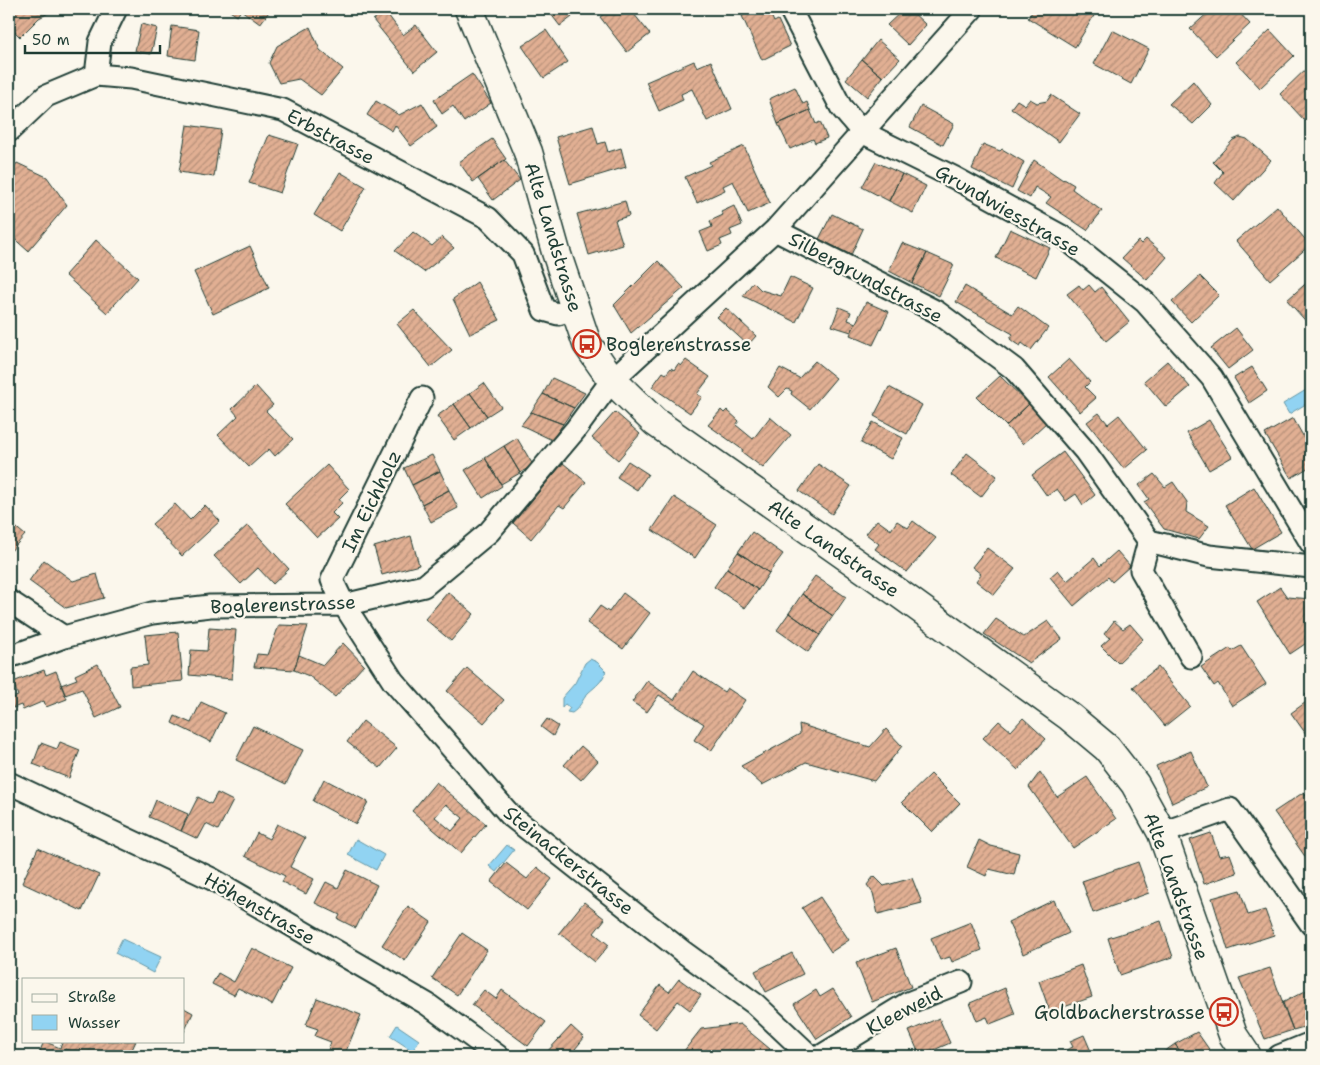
<svg xmlns="http://www.w3.org/2000/svg" width="1320" height="1065" font-family="'Shantell Sans',sans-serif">
	<defs>
		<pattern id="building-hatch" width="6" height="6" patternUnits="userSpaceOnUse" patternTransform="scale(1.25)"><rect width="6" height="6" fill="#e1af93"/><path d="M-1 1l2-2M0 6l6-6M5 7l2-2" fill="none" stroke="#b69079"/></pattern>
	</defs>
	<rect width="100%" height="100%" fill="#fbf7ec"/>
	<filter id="ink" filterUnits="userSpaceOnUse"><feTurbulence type="fractalNoise" baseFrequency=".02" numOctaves="2"/><feDisplacementMap in="SourceGraphic" scale="10" xChannelSelector="R" yChannelSelector="G"/><feConvolveMatrix kernelMatrix="1 2 1 2 8 2 1 2 1" color-interpolation-filters="sRGB"/></filter>
	<g filter="url(#ink)">
		<path fill="#91d3f2" stroke="#6397a6" d="M1311 387V401L1289 414 1283 404Z
			M590 659 597 662 606 671C602 682 597 685 588 693 582 700 580 708 572 713L567 712 570 708 565 704 562 708V698L575 683 585 663Z
			M356 839 384 855 376 870 348 855Z
			M507 845 514 850 496 872 489 866Z
			M122 939 161 957 153 973 115 953Z
			M397 1025 419 1040 413 1051 390 1036Z"/>
		<path fill="url(#building-hatch)" stroke="#1f3d34" fill-rule="evenodd" d="M9 9H56L39 18 20 37 9 26Z
			M227 9H271L260 24 241 10 237 16Z
			M547 9H566L572 17 560 26Z
			M610 9H630L650 34 627 52 600 17Z
			M741 9H768L774 22 778 20 790 46 762 60 742 16 744 15Z
			M904 9H909L926 25 908 45 887 25Z
			M1034 9H1086L1095 14 1075 47 1028 18Z
			M1212 9H1236L1250 24 1216 56 1190 29Z
			M385 11 403 35 416 25 437 52 414 71 373 20Z
			M141 24 157 28 151 54 135 51Z
			M172 26 199 30 195 60 168 56Z
			M310 27 320 50 343 69 321 95 299 79 279 83 269 63 277 46Z
			M546 30 568 62 544 78 522 46Z
			M1112 30 1149 49 1131 84 1094 64Z
			M1270 30 1294 56 1260 88 1236 62Z
			M878 40 900 59 883 77 862 60Z
			M862 60 883 77 867 97 846 79Z
			M694 61 697 67 711 61 732 109 707 121 692 89 681 94 683 100 659 111 646 82Z
			M1311 64V113L1304 120 1280 94Z
			M472 74 491 103 464 122 453 106 442 114 434 100Z
			M1193 81 1212 105 1193 124 1169 104Z
			M795 87 803 104 807 102 810 110 778 124 769 99Z
			M1051 95 1080 114 1059 142 1011 108 1017 100 1025 105 1030 99 1037 103 1047 101Z
			M376 101 399 115 422 103 437 127 411 146 395 125 392 131 367 115Z
			M921 106 954 124 943 145 910 127Z
			M810 110 816 124 820 122 827 138 815 143 813 139 790 149 778 124Z
			M187 125 221 130 214 177 179 172Z
			M593 126 598 144 605 142 608 152 621 148 626 167 570 184 556 137Z
			M269 135 298 144 280 193 249 183Z
			M1240 137 1247 139 1271 160 1234 201 1215 183 1223 172 1213 162 1233 140Z
			M492 139 506 159 473 182 459 162Z
			M983 144 1000 151 1002 149 1024 162 1012 189 972 169Z
			M744 146 770 203 748 213 733 181 723 186 725 190 697 203 685 177 711 165 709 162Z
			M504 160 520 180 493 200 478 179Z
			M1034 160 1063 180 1064 179 1074 185 1072 189 1102 211 1087 230 1046 203 1051 197 1035 187 1030 198 1017 191Z
			M876 162 902 174 889 201 862 187Z
			M17 163 47 177 67 205 28 251 9 234V174Z
			M340 172 366 187 340 231 314 215Z
			M902 174 926 186 913 213 889 201Z
			M625 201 629 216 615 220 623 245 589 255 577 214Z
			M734 206 742 225 730 230 732 235 720 240 722 245 708 251 700 232 712 227 710 221 723 215 721 212Z
			M1277 206 1310 245 1270 280 1236 241Z
			M832 214 863 229 851 255 819 239Z
			M1010 229 1050 248 1036 277 996 258Z
			M413 232 432 246 442 237 454 248 424 272 395 251Z
			M1146 239 1167 257 1147 280 1122 258 1138 241 1141 244Z
			M96 240 138 278 107 313 65 275Z
			M902 243 927 253 912 283 889 271Z
			M250 246 269 288 213 314 194 272Z
			M927 253 954 265 939 296 912 283Z
			M658 261 684 288 631 333 614 305Z
			M1200 276 1219 295 1191 322 1172 302Z
			M790 277 813 288 796 322 743 296 753 282 761 290 781 296Z
			M1311 279V327L1287 300Z
			M477 282 500 320 470 334 453 299Z
			M1079 285 1083 290 1089 285 1095 292 1101 287 1129 322 1106 341 1067 294Z
			M965 286 1012 314 1018 306 1048 328 1031 350 1022 343 1020 346 1015 343 1010 339 1013 334 956 302Z
			M866 302 889 312 873 345 850 335Z
			M839 307 851 312 848 320 856 323 851 332 832 326Z
			M726 308 756 336 748 345 717 317Z
			M414 310 452 350 431 367 397 324Z
			M1236 328 1253 350 1228 369 1211 348Z
			M1069 359 1090 382 1085 387 1096 398 1080 412 1049 377Z
			M686 360 710 377 697 394 702 397 690 413 652 387 663 372 666 374 671 368 674 370 678 364 681 366Z
			M815 361 836 378 810 409 791 394 792 391 787 389 779 397 768 387 780 368 799 378Z
			M1167 361 1190 387 1166 407 1144 381Z
			M1252 367 1267 391 1249 403 1234 378Z
			M1000 376 1029 404 1006 426 977 397Z
			M552 378 585 393 574 408 543 394Z
			M484 383 501 407 487 416 470 393Z
			M256 386 273 405 266 411 293 439 275 456 269 449 249 467 218 435 238 416 232 409Z
			M889 387 922 405 907 434 874 416Z
			M470 393 487 416 471 428 454 404Z
			M543 394 574 408 563 424 531 412Z
			M454 404 471 428 454 440 437 416Z
			M1029 404 1047 422 1023 444 1006 426Z
			M721 410 724 413 727 410 739 421 736 425 753 439 770 417 791 435 763 468 742 452 743 450 708 425Z
			M531 412 563 424 552 440 521 425Z
			M615 412 640 434 618 460 592 438Z
			M1099 413 1108 424 1119 415 1147 450 1124 469 1087 422Z
			M1293 418 1311 450V466L1291 478 1265 434Z
			M1209 420 1232 457 1209 470 1187 433Z
			M873 422 903 438 891 459 861 443Z
			M517 438 533 465 520 473 504 446Z
			M504 446 520 473 501 484 485 458Z
			M1063 452 1095 495 1083 505 1076 494 1066 501 1057 489 1047 496 1032 475Z
			M967 453 997 476 981 497 951 475Z
			M432 455 440 471 412 485 404 468Z
			M485 458 502 486 483 498 465 470Z
			M628 461 648 474 637 490 617 477Z
			M563 463 586 482 564 508 559 505 531 539 513 523Z
			M818 464 851 486 832 514 799 491Z
			M327 465 349 489 339 499 342 503 332 513 338 519 317 538 285 504Z
			M440 471 449 490 422 504 412 485Z
			M1154 474 1165 487 1173 482 1187 502 1186 512 1209 526 1199 539 1164 529 1144 502 1149 499 1139 485Z
			M1254 487 1281 532 1252 549 1225 505Z
			M449 490 458 508 431 522 422 504Z
			M674 497 717 525 695 558 652 530Z
			M175 504 190 520 205 505 220 521 182 556 152 524Z
			M877 520 891 530 897 521 908 528 913 521 936 538 907 572 875 549 879 544 866 534Z
			M12 524 25 535 9 553V527Z
			M248 525 289 569 273 584 258 568 241 584 214 556Z
			M752 532 783 554 769 573 738 552Z
			M411 536 419 565 382 575 374 547Z
			M987 548 1015 569 994 595 976 581 981 574 972 567Z
			M1117 551 1130 566 1112 582 1108 577 1074 606 1050 577 1058 570 1067 581 1094 558 1100 566Z
			M738 552 769 573 758 590 727 568Z
			M44 560 73 581 97 574 104 598 66 608 29 581Z
			M727 568 758 590 745 608 714 587Z
			M815 576 846 597 833 616 802 594Z
			M1280 587 1287 597 1311 599V632L1305 636 1308 642 1290 654 1257 602Z
			M448 592 474 614 451 641 425 619Z
			M623 593 650 613 623 649 587 623 600 606 609 612Z
			M802 594 833 616 820 635 789 613Z
			M789 613 820 635 808 652 777 630Z
			M996 619 1024 637 1048 621 1062 639 1029 663 984 634Z
			M1114 621 1123 629 1130 624 1143 639 1118 663 1101 646 1110 638 1104 634Z
			M279 625 308 626 294 670 254 667 257 654 268 655Z
			M209 628 236 630 232 679 189 675 191 650 207 651Z
			M178 632 183 681 131 686 130 667 148 665 145 635Z
			M343 643 364 665 335 697 309 676 294 670 299 655 323 665Z
			M1241 646 1266 684 1232 706 1218 683 1214 686 1201 667 1230 648 1232 651Z
			M98 664 120 707 96 718 82 689 65 695 61 685 77 679 75 675Z
			M1158 667 1190 706 1165 726 1133 687Z
			M467 668 504 700 484 723 447 691Z
			M44 670 46 675 56 671 67 699 46 707 44 701 23 710 21 705 13 708 9 699 18 696 13 682Z
			M693 671 724 692 727 688 745 700 711 751 694 740 704 724 659 695 647 712 632 702 647 681 674 700Z
			M1311 691V741L1291 713 1309 700 1305 695Z
			M201 702 225 713 211 742 172 723 175 716 191 723Z
			M1023 718 1046 739 1018 770 983 738 999 721 1011 731Z
			M547 719 558 726 553 736 541 727Z
			M363 721 397 748 380 768 347 742Z
			M799 724 870 747 886 729 902 746 874 781 806 762 762 785 741 766 800 734Z
			M253 726 303 750 286 784 236 760Z
			M60 742 80 750 69 778 33 764 41 743 57 749Z
			M581 746 598 761 581 780 564 765Z
			M1191 751 1207 787 1172 803 1156 766Z
			M1040 772 1057 797 1087 777 1116 819 1073 848 1029 787Z
			M931 774 960 803 932 832 902 802Z
			M324 779 368 802 356 824 313 801Z
			M436 782 486 824 461 853 412 811ZM446 804 463 818 452 831 435 817Z
			M1304 792 1311 802V865L1274 812Z
			M217 793 233 801 218 830 206 824 198 839 181 831 198 797 211 804Z
			M156 800 188 814 181 831 149 817Z
			M277 824 305 838 290 867 314 879 306 894 282 882 285 876 245 856 257 833 269 839Z
			M1211 833 1219 856 1230 854 1237 873 1204 884 1190 840Z
			M979 840 991 846 1019 853 1014 875 989 869 986 876 967 867Z
			M38 848 99 875 82 911 22 883Z
			M1138 862 1149 893 1093 913 1082 881Z
			M506 863 527 879 537 867 552 879 527 910 491 882Z
			M347 870 377 885 356 928 338 919 340 915 315 903 326 882 338 888Z
			M874 876 884 886 912 878 922 903 878 914 873 893 867 885Z
			M1240 890 1248 915 1265 910 1274 935 1228 950 1212 898Z
			M820 897 849 940 831 952 802 908Z
			M1054 900 1069 933 1023 954 1008 922Z
			M584 902 605 919 594 933 609 945 595 962 559 933Z
			M408 906 431 922 405 961 382 945Z
			M1161 921 1173 957 1120 975 1108 938Z
			M971 922 982 950 952 962 950 957 940 960 931 938Z
			M462 933 487 950 457 995 432 978Z
			M252 948 291 968 272 1005 238 988 234 995 212 984 218 973 234 982Z
			M896 948 911 987 872 1002 856 963Z
			M792 953 803 974 766 992 755 971Z
			M1081 965 1092 997 1050 1012 1039 981Z
			M1270 968 1293 1030 1265 1039 1239 978Z
			M679 979 701 995 690 1010 678 1001 656 1029 638 1015 660 985 669 992Z
			M1005 988 1015 1014 990 1024 987 1017 977 1021 970 1003Z
			M1311 988V1025L1293 1030 1282 1003Z
			M833 989 851 1017 817 1039 794 1004 816 990 820 997Z
			M484 990 496 999 502 990 546 1022 528 1046 472 1005Z
			M317 998 361 1015 344 1056 328 1050 331 1042 315 1036 318 1029 306 1025Z
			M184 1008 193 1013 184 1032Z
			M939 1018 950 1043 920 1056 909 1031Z
			M740 1024 770 1049 763 1056H680L701 1029Z
			M571 1026 584 1038 575 1049 583 1056H548L545 1054Z
			M1197 1032 1213 1055 1183 1056 1175 1044Z
			M1084 1035 1093 1056H1052L1073 1047 1070 1041Z
			M44 1041 60 1048 63 1041H136L129 1056H82L65 1049 62 1056H38Z
			M1175 1044 1183 1056H1158Z"/>
		<g fill="none" stroke-linecap="round" stroke-linejoin="round">
			<defs>
				<path id="street" d="M790 9 841 107 862 132 955 178 1065 238 1145 302 1212 378 1311 543
					M96 75 100 42 116 9
					M9 131 46 96 96 75 131 78 283 110 488 218 523 254 544 310 558 314 575 309
					M775 230 937 312 1014 369 1085 451 1149 541 1141 570 1191 657
					M422 398 332 580 344 605 393 681 511 816 682 951 755 1004 810 1056
					M1149 541 1209 556 1311 567
					M9 601 64 637
					M9 657 64 637 152 613 210 606 344 605 424 586 489 532 576 429 612 380 775 230 972 9
					M9 783 212 879 427 1004 498 1056
					M1162 833 1230 809 1311 924
					M821 1056 908 1003 961 982
					M1279 1056 1311 1043"/>
				<path id="secondary" d="M469 9 528 152 556 252 587 344 612 380 655 422 900 594 1070 717 1107 748 1135 784 1162 833 1233 1035 1247 1056"/>
			</defs>
			<use href="#street" stroke="#1f3d34" stroke-width="25"/>
			<use href="#secondary" stroke="#1f3d34" stroke-width="31"/>
			<use href="#street" stroke="#fbf7ec" stroke-width="21"/>
			<use href="#secondary" stroke="#fbf7ec" stroke-width="28"/>
		</g>
	</g>
	<defs>
		<symbol id="bus-ring" viewBox="-11 -11 22 22"><circle r="9.5" fill="#fbf7ec" stroke="#c8321e" stroke-width="1.5"/><path d="M-5-6H5V4H4V6H2V4H-2V6H-4V4H-5ZM-3.5-4V0h7V-4ZM-3.5 1.2v1.5H-2V1.2ZM2 1.2v1.5H3.5V1.2Z" fill="#c8321e"/></symbol>
	</defs>
	<g fill-rule="evenodd">
		<use href="#bus-ring" x="571" y="328" width="32" height="32"/>
		<use href="#bus-ring" x="1208" y="996" width="32" height="32"/>
	</g>
	<g text-anchor="middle" stroke-width="4.5" stroke-linejoin="round" paint-order="stroke">
		<g font-size="19" fill="#1f3d34" stroke="#fbf7ec">
			<text transform="translate(331 136) rotate(28)" y="7">Erbstrasse</text>
			<text transform="translate(1008 210) rotate(30)" y="7">Grundwiesstrasse</text>
			<text transform="translate(554 237) rotate(73)" y="7">Alte Landstrasse</text>
			<text transform="translate(866 277) rotate(28)" y="7">Silbergrundstrasse</text>
			<text transform="translate(371 501) rotate(-64)" y="7">Im Eichholz</text>
			<text transform="translate(834 548) rotate(35)" y="7">Alte Landstrasse</text>
			<text transform="translate(283 604) rotate(-2)" y="7">Boglerenstrasse</text>
			<text transform="translate(569 860) rotate(39)" y="7">Steinackerstrasse</text>
			<text transform="translate(1177 886) rotate(70)" y="7">Alte Landstrasse</text>
			<text transform="translate(260 908) rotate(30)" y="7">Höhenstrasse</text>
			<text transform="translate(904 1010) rotate(-28)" y="7">Kleeweid</text>
		</g>
		<g font-size="19" fill="#1f3d34" stroke="#fbf7ec" text-anchor="start">
			<text x="606" y="351">Boglerenstrasse</text>
			<text x="1205" y="1019" text-anchor="end">Goldbacherstrasse</text>
		</g>
	</g>
	<rect width="1320" height="1065" fill="none" stroke="#fbf7ec" stroke-width="30"/>
	<rect x="15" y="15" width="1290" height="1035" fill="none" stroke="#1f3d34" stroke-width="2" filter="url(#ink)"/>
	<rect x="22" y="978" width="162" height="65" fill="#fbf7ec" stroke="#a3ada2"/>
	<rect x="32" y="994" width="25" height="8" fill="#fbf7ec" stroke="#a3ada2"/>
	<text x="68" y="1002" font-size="15" fill="#1f3d34">Straße</text>
	<rect x="32" y="1015" width="25" height="15" fill="#91d3f2" stroke="#a3ada2"/>
	<text x="68" y="1028" font-size="15" fill="#1f3d34">Wasser</text>
	<path d="M25 45v8h135v-8" fill="none" stroke="#1f3d34" stroke-width="2.5"/>
	<text x="32" y="45" font-size="15" fill="#1f3d34" stroke="#fbf7ec" stroke-width="4" paint-order="stroke">50 m</text>
</svg>
